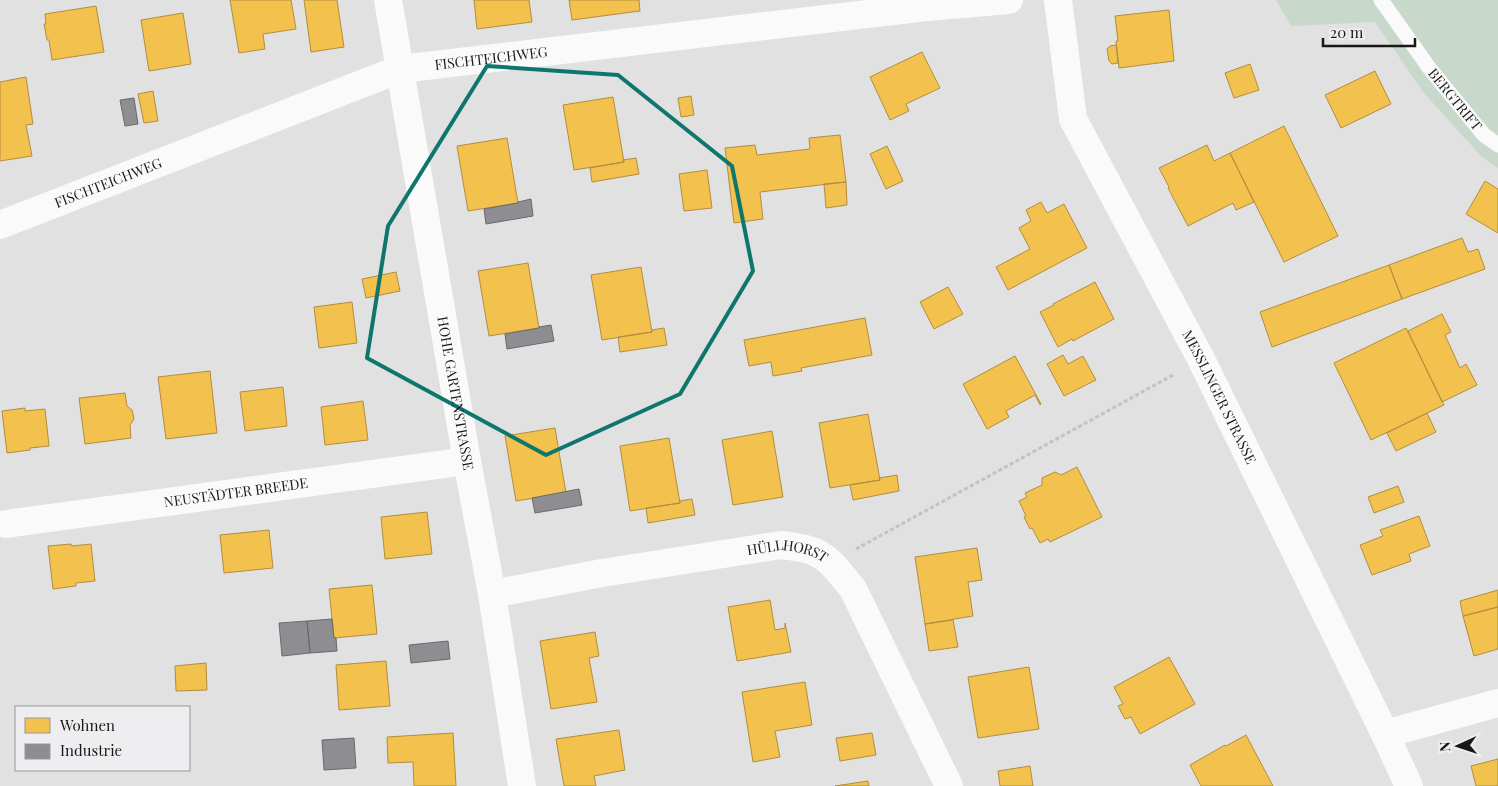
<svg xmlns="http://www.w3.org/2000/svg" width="1498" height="786" font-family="'Playfair Display',serif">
	<rect width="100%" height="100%" fill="#e1e1e2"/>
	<path fill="#c8d9cc" d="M1276 0H1498V168L1481 156 1424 93 1375 22 1291 26Z"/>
	<path fill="#f2c14e" stroke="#b18e3e" d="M230 0H291L296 29 263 34 265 49 239 53Z
		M304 0H337L344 47 311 52Z
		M474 0H529L532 22 477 29Z
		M569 0H639L640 11 572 20Z
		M96 6 104 52 52 60 49 40H47L44 24H46L45 14Z
		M1169 10 1174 61 1119 68 1116 41H1118L1115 16Z
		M183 13 191 64 149 71 141 20Z
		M1116 45 1118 63 1112 64 1109 61 1107 49 1110 46Z
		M922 52 940 88 906 104 909 111 890 120 870 77Z
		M1250 64 1259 90 1234 98 1225 73Z
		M1375 71 1391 104 1341 128 1325 95Z
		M26 77 33 124 26 125 32 156 0 161V82Z
		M153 91 158 121 144 123 138 94Z
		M691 96 694 115 681 117 678 98Z
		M613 97 624 162 574 170 563 105Z
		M1284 126 1338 236 1284 262 1230 153Z
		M840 135 846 182 760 192 763 219 734 223 725 148 755 145 757 155 810 149 809 138Z
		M507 138 518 203 468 211 457 146Z
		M1207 145 1214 161 1230 153 1254 202 1236 210 1233 203 1188 226 1168 188 1169 187 1159 168Z
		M887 146 903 181 886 189 870 154Z
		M636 158 639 174 592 182 590 168 624 162 623 160Z
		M707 170 712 208 684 211 679 174Z
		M1485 181 1498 189V233L1466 214Z
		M846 182 847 205 826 208 824 184Z
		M1041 202 1047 213 1064 204 1087 248 1008 290 996 267 1030 249 1019 228 1031 221 1026 210Z
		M1462 238 1468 252 1478 249 1485 269 1402 299 1389 265Z
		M528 263 539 328 489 336 478 271Z
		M1389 265 1402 299 1272 347 1260 312Z
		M641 267 652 332 602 340 591 275Z
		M396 272 400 291 366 298 362 279Z
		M1095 282 1114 319 1073 341 1072 339 1058 347 1040 312 1054 305 1053 304Z
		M948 287 963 314 934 329 920 302Z
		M352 302 357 343 319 348 314 307Z
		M1442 314 1451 332 1445 335 1460 368 1466 364 1477 385 1442 402 1408 331Z
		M865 318 872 355 801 368 802 371 773 376 771 362 749 366 744 340Z
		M664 328 667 345 620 352 618 337 652 332V330Z
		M1406 328 1444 405 1371 440 1334 363Z
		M1063 355 1068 364 1083 356 1096 380 1064 396 1047 364Z
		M1015 356 1041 404 1040 405 1035 395 1006 411 1009 417 987 429 963 384Z
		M210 371 217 433 166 439 158 377Z
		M283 387 287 426 245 431 240 392Z
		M125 393 127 406 132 410 134 419 130 425 131 438 85 444 79 398Z
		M363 401 368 440 325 445 321 407Z
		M25 408V411L45 409 49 446 30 448V450L7 453 2 411Z
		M1427 413 1436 432 1396 451 1387 433Z
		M868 414 880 480 830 488 819 423Z
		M555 428 566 493 516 501 505 436Z
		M772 431 783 497 733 505 722 440Z
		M669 438 680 503 630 511 620 446Z
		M1077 467 1102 517 1050 542 1048 539 1040 543 1032 528 1030 529 1024 517 1026 516 1019 501 1027 497 1025 493 1042 485V478L1055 472 1061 475Z
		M897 475 899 491 853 500 850 485 880 480 879 478Z
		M1398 486 1404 502 1374 513 1368 497Z
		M692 499 695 515 648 523 646 508 680 503V501Z
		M427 512 432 554 385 559 381 517Z
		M1419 516 1430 546 1409 554 1411 561 1372 575 1360 545 1383 536 1380 530Z
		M269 530 273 568 224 573 220 535Z
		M71 544 72 546 91 544 95 581 76 583V586L53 589 48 546Z
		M977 548 982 580 968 582 973 616 925 624 915 557Z
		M372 585 377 634 334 638 329 589Z
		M1498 590V607L1463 616 1460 601Z
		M770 600 775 630 785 628V623L791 652 737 661 728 607Z
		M1498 607V649L1474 656 1463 616Z
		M953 620 958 647 929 651 925 624Z
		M595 632 599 656 589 658 597 702 551 709 540 641Z
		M1169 657 1195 704 1140 734 1131 717 1125 719 1118 706 1123 704 1114 687Z
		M386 661 390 706 339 710 336 665Z
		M206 663 207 690 176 691 175 666Z
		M1029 667 1039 729 978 738 968 677Z
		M805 682 812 725 775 731 780 757 753 762 742 692Z
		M619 730 625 770 594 776 596 786H564L556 739Z
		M453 733 456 786H414L413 762 388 763 387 737Z
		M872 733 876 755 840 761 836 738Z
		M1246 735 1273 786H1201L1190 765 1225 745 1226 746Z
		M1498 759V786H1476L1471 766Z
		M1030 766 1033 786H1000L998 771Z
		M868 781 869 786H835Z"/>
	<path fill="#8d8d92" stroke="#6a6a6e" d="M134 98 138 124 125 126 120 100Z
		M531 199 533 216 486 224 484 209 518 203V202Z
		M551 325 554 341 507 349 505 334 539 328V327Z
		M579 489 582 505 535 513 532 498Z
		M332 619 334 638H336L337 651 310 653 307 621Z
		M307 621 310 653 282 656 279 623Z
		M448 641 450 659 411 663 409 645Z
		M354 738 356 768 324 770 322 740Z"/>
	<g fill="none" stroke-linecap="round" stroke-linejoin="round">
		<path stroke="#c1c2c3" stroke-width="3" stroke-dasharray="4 2.5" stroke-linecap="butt" d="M856 549 1175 374"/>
		<path stroke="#fafafb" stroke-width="15" id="s1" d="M1381 0 1430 69 1484 135 1498 145"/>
		<g stroke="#fafafb" stroke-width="28">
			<path id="s2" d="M388 0 467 461 492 594 522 786"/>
			<path id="s3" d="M0 225 400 69 927 7 1009 0"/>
			<path id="s4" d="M6 524 467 461"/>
			<path id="s5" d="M492 594 602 573 781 545C823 549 827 557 853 589L949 786"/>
			<path d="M1385 734 1498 703"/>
		</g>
		<path stroke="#fafafb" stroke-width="28" id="s6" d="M1058 0 1073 119 1201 359 1385 734 1409 786"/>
	</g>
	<path fill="none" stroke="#0f766e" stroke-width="4" stroke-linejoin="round" d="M487 66 618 75 732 166 753 271 680 394 546 455 367 358 388 226Z"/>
	<g text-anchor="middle" stroke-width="5" stroke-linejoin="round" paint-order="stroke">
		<g font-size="14" fill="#181819" stroke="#eeeef0">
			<text dy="5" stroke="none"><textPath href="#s3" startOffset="521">FISCHTEICHWEG</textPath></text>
			<text dy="5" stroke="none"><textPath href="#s1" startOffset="124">BERGTRIFT</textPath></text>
			<text dy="5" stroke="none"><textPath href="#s3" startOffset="116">FISCHTEICHWEG</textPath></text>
			<text dy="5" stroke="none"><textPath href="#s2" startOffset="399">HOHE GARTENSTRASSE</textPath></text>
			<text dy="5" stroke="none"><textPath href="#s6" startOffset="434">MESSLINGER STRASSE</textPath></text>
			<text dy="5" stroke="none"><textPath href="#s4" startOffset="232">NEUSTÄDTER BREEDE</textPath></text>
			<text dy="5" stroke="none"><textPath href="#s5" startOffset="300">HÜLLHORST</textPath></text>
		</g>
	</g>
	<rect x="15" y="706" width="175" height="65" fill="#eeeef0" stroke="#98989a"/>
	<rect x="25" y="718" width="25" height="15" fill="#f2c14e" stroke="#98989a"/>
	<text x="60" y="731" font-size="15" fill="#181819">Wohnen</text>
	<rect x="25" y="744" width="25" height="15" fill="#8d8d92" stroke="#98989a"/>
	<text x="60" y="756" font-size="15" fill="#181819">Industrie</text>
	<g transform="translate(1458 746) rotate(267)" stroke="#eeeef0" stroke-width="4" paint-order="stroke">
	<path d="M0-4L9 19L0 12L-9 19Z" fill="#181819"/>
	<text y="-8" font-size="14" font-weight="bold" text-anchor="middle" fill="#181819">N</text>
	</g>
	<path d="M1323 38v8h92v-8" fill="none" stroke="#181819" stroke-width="2.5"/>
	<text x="1330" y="38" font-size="15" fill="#181819" stroke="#eeeef0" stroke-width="4" paint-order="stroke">20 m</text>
</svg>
